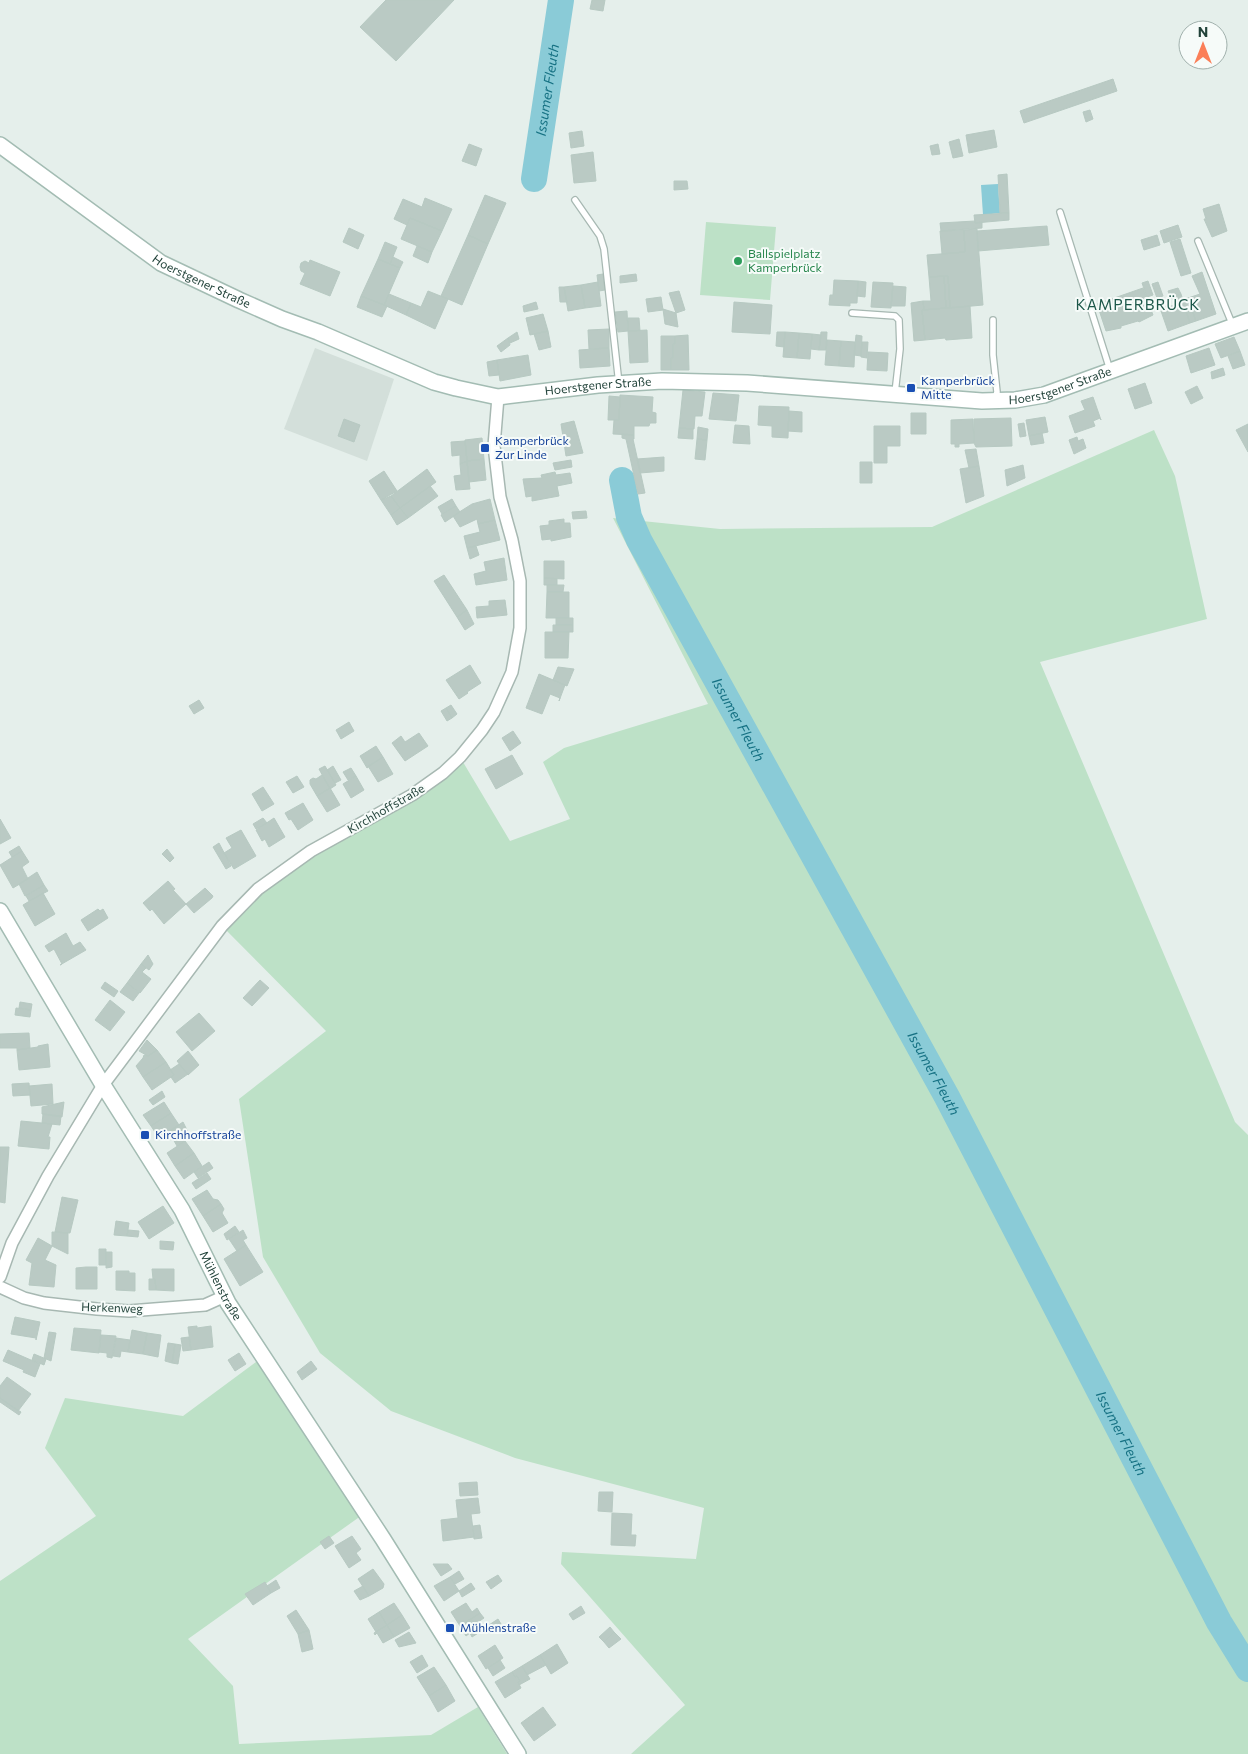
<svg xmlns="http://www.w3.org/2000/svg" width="1248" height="1754" font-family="Commissioner,sans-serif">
	<rect width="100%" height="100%" fill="#e5efeb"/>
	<path fill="#d3dfda" d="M315 348 394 379 367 461 284 429Z"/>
	<path fill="#bde1c7" d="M706 222 776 227 770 300 700 295Z
		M1154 430 1175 476 1207 619 1040 662 1235 1122 1248 1135V1754H631L685 1705 561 1564 562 1552 696 1559 704 1508 515 1458 391 1411 320 1353 263 1257 239 1099 326 1031 222 926 258 889 365 822 460 757 510 841 570 819 543 762 564 748 708 704 613 518 720 529 932 527Z
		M264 1356 365 1513 188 1639 233 1686 239 1744 431 1735 478 1707 507 1754H0V1581L96 1516 45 1448 65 1398 183 1416Z"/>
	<path fill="#8acbd7" d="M998 184 1000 213 983 215 981 185Z"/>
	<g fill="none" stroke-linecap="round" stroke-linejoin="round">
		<g stroke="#8acbd7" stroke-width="26">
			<path id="s1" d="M534 179 561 0"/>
			<path id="s2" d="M622 480 629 517 639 540 947 1097 1219 1622 1248 1669"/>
		</g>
	</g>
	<path fill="#bacac4" stroke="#b7c9c2" d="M386 0H454L396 61 360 27Z
		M592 0H605L603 11 590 9Z
		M1113 79 1117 91 1024 123 1020 111Z
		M1090 110 1093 119 1086 122 1083 112Z
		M994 130 997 147 969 153 966 135Z
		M582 131 584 146 571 148 569 133Z
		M959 139 963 156 953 158 949 142Z
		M469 144 482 149 476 166 462 161Z
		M938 144 940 154 932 155 930 146Z
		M593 152 596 181 574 183 571 155Z
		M1007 174 1009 213H1000L998 175Z
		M674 181H687L688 189 674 190Z
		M485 195 506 203 488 244 468 235Z
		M425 198 452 209 442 231 410 218 407 225 394 219 403 199 422 207Z
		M1219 204 1227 231 1212 237 1204 219H1206L1203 209Z
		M1009 213V220L975 223 974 215Z
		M410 218 442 231 432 252 401 239Z
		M975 221V223L982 222V228L941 231 940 223Z
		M1178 225 1182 237 1164 243 1160 231Z
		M1047 226 1049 245 978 251 977 231Z
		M349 228 364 235 358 249 343 242Z
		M977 229 983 305 950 308 948 276 929 277 927 255 965 252 964 230Z
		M964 230 965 252 942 254 940 231Z
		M468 235 488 244 462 305 441 296Z
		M1157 235 1160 245 1144 250 1141 240Z
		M1180 239 1191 273 1181 276 1170 242Z
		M385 242 397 247 390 264 378 259Z
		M417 246 432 252 428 263 413 256Z
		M393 257 403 262 400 268 390 264Z
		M378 259 400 268 384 305 361 296Z
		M310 260 340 272 330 296 300 284 305 273 301 271 300 267 301 263 305 261 309 263Z
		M1202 272 1216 314 1196 321 1188 298 1200 294 1192 276Z
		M603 274 605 290 599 291 597 275Z
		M636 274 637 281 620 283V276Z
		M944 276H948L950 308H946Z
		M944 276 946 308 924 310 923 301H931L929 277Z
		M834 280 858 281 857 303H850V306L829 305 830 295H833Z
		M858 281 866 282 865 297 857 296Z
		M1148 281 1153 295 1147 297 1142 283Z
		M598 282 601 306 585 308 581 285Z
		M873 282 893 283 891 308 871 307Z
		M1158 282 1163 296 1157 298 1152 284Z
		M581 285 585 308 568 311 564 287Z
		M893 286 906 287 905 306H891Z
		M559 287H564L567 302H560Z
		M1143 288 1153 315 1139 322 1138 321 1121 326V328L1106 331 1097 304Z
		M1178 288 1181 294 1171 298 1168 291Z
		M428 291 448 299 435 329 406 315 411 303 421 307Z
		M679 291 685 310 676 313 669 293Z
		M389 294 411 303 406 315 384 305Z
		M1181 294 1190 323 1168 331 1161 311 1166 310 1165 307 1177 305 1176 301 1171 298Z
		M361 296 387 306 382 317 357 307Z
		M661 297 663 310 648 312 646 299Z
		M1188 298 1196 321 1190 323 1182 300Z
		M923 301 924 310H922L925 340 914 341 911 303Z
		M536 302 538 309 524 312 523 306Z
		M734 302 772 305 770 334 732 332Z
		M970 306 972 338 946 340 945 338 925 340 922 310Z
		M663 309 676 313 678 327 665 324Z
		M627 311 628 331 618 332 615 312Z
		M543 314 548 331 530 335 526 318Z
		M628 318H639L640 331H628Z
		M609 329V348L589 349 588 330Z
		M647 330 648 362 630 363 628 331Z
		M548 331 551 347 539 350 534 334Z
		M517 332 519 339 510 343 508 338Z
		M777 332H785L784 347 776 346Z
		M785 332 799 333 797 358 783 357Z
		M821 332H827L826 350H819Z
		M799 333 812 334 810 359 797 358Z
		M812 334 821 335 819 350 811 349Z
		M688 335 689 370H671V358H673V344H675V336Z
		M856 335 862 336 861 356 854 355Z
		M661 336H675V344H673V358H671V370H661Z
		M1234 337 1240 351 1221 358 1215 344Z
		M508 338 510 345 501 352 497 346Z
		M827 340 841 341 839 366 825 365Z
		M841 341 855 342 854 367 839 366Z
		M862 342H868L867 358 861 357Z
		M609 348 610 366 580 368 579 350Z
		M1209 348 1215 365 1191 373 1186 356Z
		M1240 351 1245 365 1233 369 1228 356Z
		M868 352 888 353 887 371 867 370Z
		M528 355 531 375 500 381 497 360Z
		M497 360 499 375 489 376 487 362Z
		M1223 368 1225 375 1212 379 1211 372Z
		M1145 383 1152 403 1135 409 1128 389Z
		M1197 386 1203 398 1191 404 1185 392Z
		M683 390 705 392 702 416H695L694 429 679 428Z
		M713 393 739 395 736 421 709 419Z
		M620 395 653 397 652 412 656 413V423H650L649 426H634V435L613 434 614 420H619Z
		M609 396 620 397 619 420H608Z
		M1093 397 1101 420 1100 418 1093 421 1095 426 1075 433 1069 416 1085 410 1081 401Z
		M759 406 789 407 788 438 772 437V426L758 425Z
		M789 411 802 412V432L788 431Z
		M911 413H926V434H911Z
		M1045 417 1048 432 1029 436 1026 420Z
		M1011 418 1012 446 976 447 974 443V419Z
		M344 419 360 425 354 442 338 436Z
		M973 419 974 443 959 444V447H955V444H951V420Z
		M574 421 583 453 566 456 561 424Z
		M1024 423 1026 436 1020 437 1018 424Z
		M1248 424V452L1236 430Z
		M735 425 749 426 750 444 733 443Z
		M874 426H900V446H887V463H874Z
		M698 427 708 429 707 440 697 439Z
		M679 428 693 429V439L678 438Z
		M1042 433 1044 443 1031 445 1029 436Z
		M622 434 634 435V439H633L645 493 638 494 626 439 622 438Z
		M1077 437 1078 441 1083 439 1086 448 1074 454 1069 440Z
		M482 438 484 459 467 461 465 440Z
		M697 439 707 440 705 460 695 459Z
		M465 441 467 461 460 464V455L452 456 451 442Z
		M976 449 979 466 969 468 965 450Z
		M664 457V471L640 473 637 459Z
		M484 459 486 480 469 482 467 461Z
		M571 460 572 467 555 470 553 463Z
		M467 461 470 489 456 490 454 476 461 475 460 464Z
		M860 462H872V483H860Z
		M1023 465 1025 478 1007 486 1005 470Z
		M979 466 984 496 966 503 960 469Z
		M427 469 436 482 400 508 391 496Z
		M384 471 397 491 381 500 369 481Z
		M555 472 556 475 570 473 572 483 557 486 559 496 532 501V496L526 497 523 479 542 478 541 475Z
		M430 486 438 496 408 518 400 508Z
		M391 496 400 508 391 515 381 500Z
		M452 499 456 506 442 514 438 507Z
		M490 499 495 520 478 524 477 519 460 527 453 516 472 504Z
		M456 506 460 512 445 522 441 515Z
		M400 508 408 518 397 525 391 515Z
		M586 511 587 518 573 519 572 512Z
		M564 519V523H570L571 537 551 541V539L542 540 540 526 549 525V521Z
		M495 520 500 540 467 548 464 536 480 532 478 524Z
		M476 546 479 555 470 559 467 548Z
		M504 558 507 580 476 585 474 574 486 571 484 562Z
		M544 561H564V579L544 578Z
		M444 575 467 610 457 617 434 581Z
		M544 578 557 579V585H544Z
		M547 585H564L563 592H547Z
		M547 592H569V618H546Z
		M505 600 507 615 477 618 476 607 489 606V601Z
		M467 610 474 624 465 630 457 617Z
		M556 618H573V625H556Z
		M553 625H573V632H553Z
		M545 632H569L568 658H545Z
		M470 665 481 683 467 692 468 693 459 699 446 680Z
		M558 667 574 669 567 686 553 680Z
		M539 674 565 685 559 701 560 698 550 694 542 714 526 708Z
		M199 700 204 708 194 714 189 706Z
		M451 705 457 714 452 718 446 708Z
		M446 708 452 718 447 721 441 711Z
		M349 722 354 731 341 739 336 730Z
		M513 731 521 743 510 751 502 738Z
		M419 733 428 746 405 761 392 743 401 736 405 742Z
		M376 746 383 757 367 768 360 756Z
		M512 755 523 774 496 789 485 769Z
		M383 757 393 774 378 782 368 766Z
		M325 766 336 785 330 789 319 769Z
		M333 766 341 780 335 783 327 770Z
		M351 768 356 776 348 780 343 772Z
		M322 775 330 788 317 796 310 784V780L313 778 316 779Z
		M297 776 304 787 293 793 286 782Z
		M356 776 364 790 351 798 343 784Z
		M263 787 274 804 262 811 252 794Z
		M330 788 340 805 327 812 317 796Z
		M303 803 313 820 298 830 291 819 289 820 285 813Z
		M263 818 267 823 256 829 253 824Z
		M274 818 285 837 269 847 265 839 262 841 256 830Z
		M0 819 11 838 0 844Z
		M241 830 256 856 234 869 224 853 232 848 226 838Z
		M219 843 231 866 226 869 213 847Z
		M19 846 22 851 12 857 9 852Z
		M167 849 174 858 170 862 162 854Z
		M22 851 29 862 22 867 28 879 13 888 0 865Z
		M37 872 44 885 25 896 19 884Z
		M168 881 175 889 173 890 186 904 164 924 152 909 150 911 143 903Z
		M44 885 48 891 29 901 26 896Z
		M205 888 213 896 212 898 194 913 186 904Z
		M43 893 55 914 35 926 23 905Z
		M98 909 100 911 103 909 108 918 88 931 81 920Z
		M66 933 73 946 80 942 86 950 60 965 62 964 54 949 49 952 45 946Z
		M148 955 153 964 149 970 141 964Z
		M141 964 146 968 142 972 151 979 140 993 127 983Z
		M260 980 269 988 252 1006 243 998Z
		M105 982 118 991 114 997 101 988Z
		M127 983 139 993 133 1001 120 992Z
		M110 1000 125 1012 110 1031 95 1020Z
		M20 1002 32 1004 31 1010 19 1008Z
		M16 1008 31 1010 30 1017 15 1015Z
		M199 1013 215 1031 192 1051 176 1032Z
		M29 1033 30 1048 17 1050V1048H0V1034Z
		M147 1040 157 1050 148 1056 139 1051Z
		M48 1044 50 1067 19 1070 17 1050 38 1047V1046Z
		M157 1050 166 1062 143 1077 136 1066 143 1058 144 1055 148 1056Z
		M188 1051 199 1065 188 1075 177 1061Z
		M166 1062 174 1075 152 1090 143 1077Z
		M179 1064 188 1074 175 1083 171 1077 174 1075 170 1070Z
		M29 1083 30 1095 13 1096 12 1084Z
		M52 1084 53 1104 31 1106 29 1086Z
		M162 1091 165 1097 153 1105 149 1100Z
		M64 1102 62 1117 42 1114V1107Z
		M164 1102 171 1113 151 1126 143 1115Z
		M171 1113 179 1125 159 1138 151 1126Z
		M43 1114 61 1116 60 1125 42 1123Z
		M21 1121 52 1124 48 1137H50L49 1149 18 1146Z
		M183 1122 187 1130 173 1139 168 1132Z
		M187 1130 192 1136 177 1146 173 1139Z
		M185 1141 194 1153 175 1166 167 1153Z
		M0 1147H9L5 1203 0 1202Z
		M194 1153 202 1166 184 1179 175 1166Z
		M209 1162 213 1168 198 1178 194 1172Z
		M207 1173 211 1179 196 1189 192 1183Z
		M207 1190 213 1199 218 1200 221 1204 203 1216 192 1199Z
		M62 1197 78 1200 70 1233 55 1232Z
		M221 1204 224 1209 222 1213 228 1223 213 1232 203 1216Z
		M163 1206 174 1223 149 1239 138 1222Z
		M116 1221 129 1223 127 1236 114 1235Z
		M235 1226 239 1232 227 1240 224 1234Z
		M128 1230 139 1231 138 1237 127 1236Z
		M243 1230 247 1238 243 1240 246 1245 237 1251 229 1239Z
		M52 1232 68 1233V1254L52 1246Z
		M38 1238 52 1246 45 1260 56 1265 54 1287 29 1285 32 1263 26 1260Z
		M160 1241 174 1242 173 1250 160 1249Z
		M246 1245 263 1272 240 1286 224 1259Z
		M99 1249H106V1265H99Z
		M106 1252H112V1267L106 1268Z
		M86 1267H97V1289H76V1268Z
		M152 1269H174V1291L156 1290 155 1279H153Z
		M116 1271H129V1273H135V1291L116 1290Z
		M149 1279H155L156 1290H149Z
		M15 1317 40 1322 36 1340V1338L11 1334Z
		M197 1326V1328L211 1326 213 1347 191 1350 188 1327Z
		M74 1328 101 1330 99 1353 71 1350Z
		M132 1330 147 1333 143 1354 128 1352Z
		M49 1332 56 1333 51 1361 44 1358Z
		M147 1333 161 1335 158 1357 143 1354Z
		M101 1335 116 1336 112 1358 107 1357V1353L99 1352Z
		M189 1337 191 1350 183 1351 181 1338Z
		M116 1338 130 1340 128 1352 121 1351 120 1357 113 1356Z
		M168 1343 175 1344 172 1363 165 1361Z
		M175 1344 181 1345 178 1364 172 1363Z
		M8 1350 40 1364 35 1377 23 1372 24 1370 3 1361Z
		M239 1353 246 1364 235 1371 228 1360Z
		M34 1354 46 1359 44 1365 32 1360Z
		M311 1361 317 1369 302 1380 297 1372Z
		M7 1377 31 1394 18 1411 0 1398V1386Z
		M0 1398 21 1412 19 1415 0 1402Z
		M477 1482 478 1495 460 1496 459 1483Z
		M599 1492H613L612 1512 598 1511Z
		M478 1498 480 1513 471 1514 474 1537 443 1541 441 1520 458 1518 456 1500Z
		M612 1513 632 1514 631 1535H636L635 1546 611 1545Z
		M480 1525 482 1538 474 1539 473 1526Z
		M329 1536 334 1543 325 1549 320 1542Z
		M352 1536 361 1549 356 1553 361 1560 349 1568 335 1546Z
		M433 1564H448L452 1569 441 1576Z
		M373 1569 384 1584 383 1588 369 1596 358 1579Z
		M459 1571 464 1579 455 1584 450 1577Z
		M498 1575 502 1581 491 1589 486 1582Z
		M450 1577 459 1591 444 1601 434 1586Z
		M276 1580 280 1588 271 1593 267 1586Z
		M265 1582 271 1593 253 1605 245 1594Z
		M471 1583 475 1589 462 1597 459 1591Z
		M363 1586 369 1596 360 1600 354 1591Z
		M394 1603 402 1615 387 1625 379 1612Z
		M466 1603 472 1612 477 1608 480 1613 460 1626 451 1612Z
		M581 1606 585 1613 573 1620 569 1614Z
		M296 1610 309 1630 298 1634 287 1616Z
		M379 1612 387 1625 376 1632 368 1619Z
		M480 1613 484 1618 478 1622 483 1630 472 1637 470 1633 466 1636 460 1626Z
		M402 1615 410 1628 394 1637 387 1625Z
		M498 1619 501 1624 492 1630 489 1625Z
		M387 1625 394 1637 383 1643 377 1633 375 1635 374 1633Z
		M610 1627 614 1632 604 1642 599 1637Z
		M309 1630 313 1649 302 1652 298 1634Z
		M409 1632 416 1643 399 1647 395 1640Z
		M614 1632 621 1639 609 1648 604 1642Z
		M557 1644 568 1663 551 1674 540 1655Z
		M495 1645 503 1658 486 1669 478 1656Z
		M422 1655 428 1666 417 1673 410 1662Z
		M540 1655 546 1665 527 1675 522 1666Z
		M500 1660 505 1668 493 1676 488 1668Z
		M522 1666 530 1679 519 1685 518 1682 520 1681 517 1676 515 1677 512 1672Z
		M434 1667 446 1685 429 1696 417 1677Z
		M512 1672 515 1677 517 1676 520 1681 518 1682 521 1688 505 1698 495 1682Z
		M446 1685 455 1701 438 1712 429 1696Z
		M543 1707 556 1725 534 1741 521 1723Z"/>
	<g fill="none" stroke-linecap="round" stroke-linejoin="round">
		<defs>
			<path id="lane" d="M575 200 600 236 604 249 619 384
				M1060 212 1110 370
				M1198 241 1233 326
				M852 313 895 316 899 320 900 349 895 393
				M993 320V355L997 392 995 399"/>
			<path id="street" d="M0 1277 12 1243 48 1176 103 1085 222 926 258 889 311 851 412 795 443 773 460 757 482 730 494 712 512 672 520 628V581L512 540 500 497 494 446 498 397
				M0 1287 24 1298 44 1303 97 1309 129 1311 205 1305 225 1296"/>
			<g id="secondary">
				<path id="s3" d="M0 145 161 263 239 300 282 319 318 332 434 382 456 388 498 397 598 385 662 381 747 383 982 401 1015 400 1044 395 1248 321"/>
				<path id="s4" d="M0 911 103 1085 182 1210 228 1303 383 1539 518 1754"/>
			</g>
		</defs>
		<use href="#lane" stroke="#a7b8b2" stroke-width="8"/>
		<use href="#street" stroke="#a7b8b2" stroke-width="14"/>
		<use href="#secondary" stroke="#a3bcb3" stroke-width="18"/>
		<use href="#lane" stroke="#fff" stroke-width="5.5"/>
		<use href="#street" stroke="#fff" stroke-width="11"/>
		<use href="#secondary" stroke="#fff" stroke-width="15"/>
	</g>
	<circle fill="#2e9e5b" stroke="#f6fbf9" stroke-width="2" cx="738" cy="261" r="5"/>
	<g fill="#1a4fb4" stroke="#f6fbf9" stroke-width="2">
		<rect x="906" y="383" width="10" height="10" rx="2.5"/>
		<rect x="480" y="443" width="10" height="10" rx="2.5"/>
		<rect x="140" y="1130" width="10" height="10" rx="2.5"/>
		<rect x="445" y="1623" width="10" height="10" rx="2.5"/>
	</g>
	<g text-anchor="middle" stroke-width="4" stroke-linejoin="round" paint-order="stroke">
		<g font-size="12" fill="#27864d" stroke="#f6fbf9" text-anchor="start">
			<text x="748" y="258">Ballspielplatz<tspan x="748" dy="14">Kamperbrück</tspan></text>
		</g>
		<g font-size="12" fill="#22433a" stroke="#f6fbf9">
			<text dy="4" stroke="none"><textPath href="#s3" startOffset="244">Hoerstgener Straße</textPath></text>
			<text dy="4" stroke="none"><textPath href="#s3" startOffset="1129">Hoerstgener Straße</textPath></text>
			<text dy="4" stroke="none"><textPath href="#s3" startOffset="664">Hoerstgener Straße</textPath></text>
			<text transform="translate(386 809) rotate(-30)" y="4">Kirchhoffstraße</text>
			<text dy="4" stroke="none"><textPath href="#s4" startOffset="435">Mühlenstraße</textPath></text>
			<text transform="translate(112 1308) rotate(2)" y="4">Herkenweg</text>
		</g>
		<g font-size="12" fill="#164399" stroke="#f6fbf9" text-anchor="start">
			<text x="921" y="385">Kamperbrück<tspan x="921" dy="14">Mitte</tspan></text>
			<text x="495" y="445">Kamperbrück<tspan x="495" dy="14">Zur Linde</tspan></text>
			<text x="155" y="1139">Kirchhoffstraße</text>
			<text x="460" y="1632">Mühlenstraße</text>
		</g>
		<g font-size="14" font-style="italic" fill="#177284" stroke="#f6fbf9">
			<text dy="5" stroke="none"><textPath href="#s1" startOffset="90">Issumer Fleuth</textPath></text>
			<text dy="5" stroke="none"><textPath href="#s2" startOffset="268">Issumer Fleuth</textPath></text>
			<text dy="5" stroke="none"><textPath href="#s2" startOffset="672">Issumer Fleuth</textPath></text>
			<text dy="5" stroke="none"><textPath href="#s2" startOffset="1078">Issumer Fleuth</textPath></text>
		</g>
		<g font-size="15" letter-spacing="1" fill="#1c5749" stroke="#f6fbf9">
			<text x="1138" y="310">KAMPERBRÜCK</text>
		</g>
	</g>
	<g transform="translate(1203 45)"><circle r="24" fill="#f6fbf9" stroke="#a1b1ad"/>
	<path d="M0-4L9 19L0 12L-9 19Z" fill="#fb7f58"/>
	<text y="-8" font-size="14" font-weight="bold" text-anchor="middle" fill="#22433a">N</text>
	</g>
</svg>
